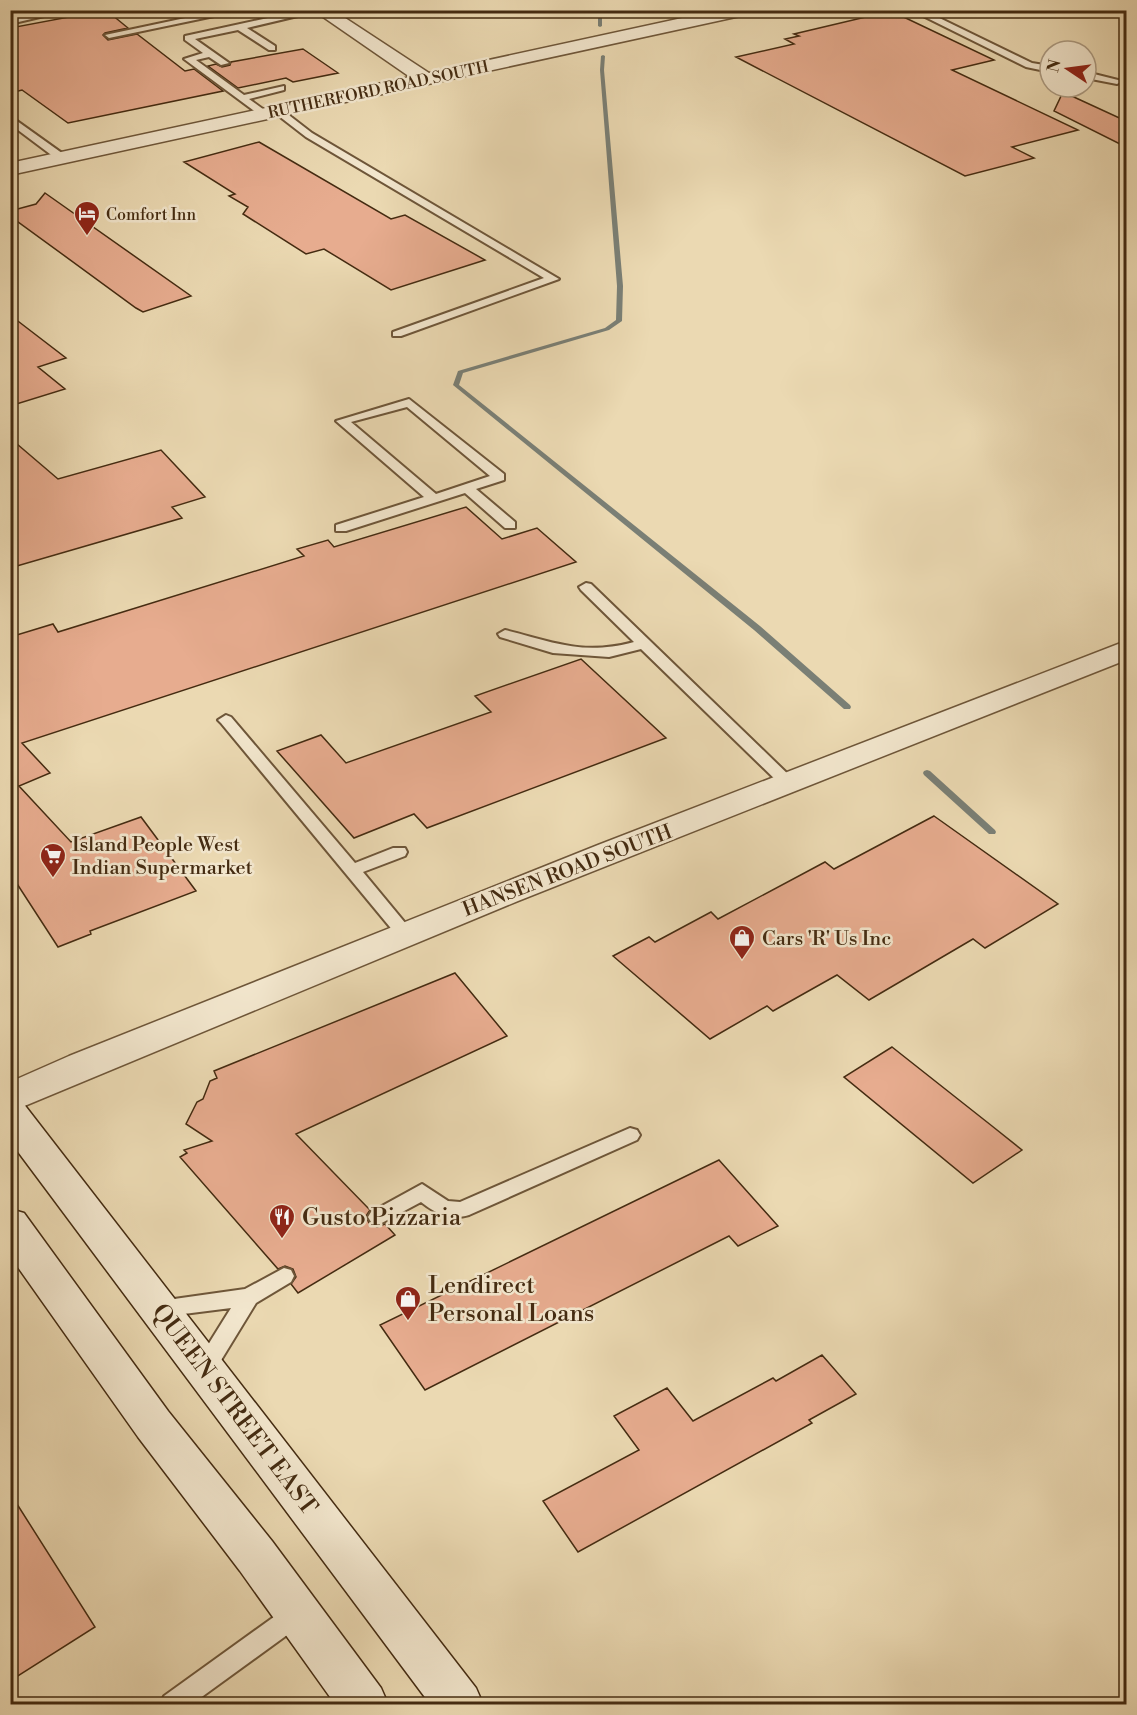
<svg xmlns="http://www.w3.org/2000/svg" width="1137" height="1715" font-family="'Libre Bodoni',serif">
	<rect width="100%" height="100%" fill="#ebd9b2"/>
	<filter id="stains"><feTurbulence type="fractalNoise" baseFrequency=".00333" numOctaves="4"/><feColorMatrix values="0 0 0 0 .2 0 0 0 0 .09 0 0 0 0 .02 0 0 0 .5 -.17"/></filter>
	<radialGradient id="worn" r=".72"><stop offset=".6" stop-color="#630" stop-opacity="0"/><stop offset="1" stop-color="#630" stop-opacity=".3"/></radialGradient>
	<g fill="none" stroke-linecap="round" stroke-linejoin="round">
		<path fill="#7a7f75" fill-rule="evenodd" d="M598 10H602V26L600 27 598 26Z
			M603 55 605 56 604 70 623 286 622 321 609 330 463 373 459 385 760 626 850 705 851 707 850 709H844L754 630 453 385 458 371 605 328 616 320 617 286 600 70 601 56Z
			M927 770 930 771 995 830 996 832 995 834H989L924 775 923 773 924 771Z"/>
	</g>
	<path fill="#e7ac8f" stroke="#442b11" stroke-width="1.5" d="M106 10 128 28 105 33 103 35 108 40 137 34 185 71 194 69 223 91 68 123 22 90 10 93V28Z
		M891 11 994 60 952 70 1078 130 1012 147 1034 158 965 176 736 57 794 44 785 39 799 36 794 34Z
		M303 49 338 73 293 82 286 78 238 88 208 66 216 64 222 67 230 65 231 62Z
		M1063 92 1126 121V147L1054 111Z
		M259 142 391 219 405 215 485 260 391 290 324 249 306 254 243 214 248 207 229 196 235 194 184 162Z
		M45 193 191 296 143 312 136 308 10 216V211L36 204Z
		M10 315 66 358 38 367 65 389 10 406Z
		M10 438 58 479 161 450 205 497 172 507 182 518 10 568Z
		M466 507 502 539 537 528 576 562 22 743 50 773 19 786 71 842 141 817 196 891 90 931 91 934 58 947 10 873V637L53 624 58 632 304 556 297 549 328 540 334 547Z
		M581 659 666 738 427 828 414 814 354 838 277 751 321 735 346 763 491 712 475 696Z
		M934 816 1058 904 985 948 973 939 869 1000 837 975 773 1011 767 1006 710 1039 613 956 649 937 655 942 711 912 718 919 825 862 834 869Z
		M455 973 507 1036 296 1134 370 1210 366 1216 369 1223 377 1227 385 1224 395 1235 298 1293 291 1284 296 1277 293 1269 285 1266 278 1269 180 1157 187 1153 184 1150 212 1141 186 1124 197 1102 203 1099 210 1081 217 1078 214 1071Z
		M892 1047 992 1126 1022 1150 973 1183 844 1077Z
		M719 1160 778 1226 738 1246 729 1236 425 1390 380 1325Z
		M822 1355 856 1394 809 1420 812 1423 578 1552 543 1501 639 1450 614 1416 667 1388 693 1421 773 1378 776 1381Z
		M10 1493 95 1627 10 1681Z"/>
	<g fill="none" stroke-linecap="round" stroke-linejoin="round">
		<defs>
			<path id="service" d="M52 10H70L10 24V19Z
				M223 10H243L109 38 105 35Z
				M305 10H323L247 28 275 46V50H269L238 30 195 39 229 63 221 65 209 57 196 60 244 95 284 86V90L249 99 267 112V116H261L184 59 203 53 185 40V36Z
				M685 10H696L708 19 701 21Z
				M911 10H923L1032 63 1050 66V72L1026 67Z
				M1086 72 1122 81 1117 84 1086 78Z
				M275 109H281L312 133 559 279 401 336H393V332L544 278 306 137 275 113Z
				M10 116 66 156V160H58L10 124Z
				M409 399 504 474V480L476 489 515 522V528H505L465 493 346 531H336V525L424 497 336 421ZM407 407 490 476 436 494 351 422Z
				M586 583 591 584 794 780 796 783 794 786H782L641 649 609 657 553 653 500 637 498 634 505 630C554 642 582 656 634 642L581 590 579 587Z
				M226 715 231 717 355 863 393 848H405L407 852 405 856 363 872 411 930 414 934 411 938H399L221 723 218 720Z
				M630 1128 637 1130 640 1135 637 1140 469 1215C450 1221 435 1213 421 1202L378 1225 371 1222 368 1217 371 1212 422 1184 448 1201 460 1202Z
				M284 1268 291 1270 294 1276 291 1282 256 1303 212 1375 204 1378 196 1375 193 1369 231 1308 160 1317 153 1315 150 1309 153 1303 160 1301 245 1289Z
				M297 1603 305 1606 309 1614 305 1622 192 1704H161L164 1696 289 1606Z"/>
			<path id="minor" d="M1126 641V660L518 901 10 1112V1082L69 1056 598 845Z"/>
			<path id="tertiary" d="M313 10H333L429 73 719 10H753L745 15 10 175V163L410 77Z"/>
			<path id="secondary" d="M10 1099 23 1103 476 1688 483 1704H430L10 1141Z
				M10 1209 24 1213 168 1411 272 1541 381 1688 388 1704H335L240 1571 138 1437 10 1256Z"/>
		</defs>
		<use href="#service" stroke="#6e5639" stroke-width="4"/>
		<use href="#minor" stroke="#6e5639" stroke-width="3"/>
		<use href="#tertiary" stroke="#6e5639" stroke-width="3"/>
		<use href="#secondary" stroke="#442b11" stroke-width="3"/>
		<use href="#service" fill="#f2e6cd" fill-rule="evenodd"/>
		<use href="#minor" fill="#f2e6cd" fill-rule="evenodd"/>
		<use href="#tertiary" fill="#f2e6cd" fill-rule="evenodd"/>
		<use href="#secondary" fill="#f2e6cd" fill-rule="evenodd"/>
	</g>
	<defs>
		<symbol id="hotel-pin" viewBox="-11 -11 22 30"><path d="M0 17L-7.5 6A9.5 9.5 0 1 1 7.5 6Z" fill="#8f2418" stroke="#f2e6cd"/><path d="M-6-4.5h1.5V1H6V5H4.5V3h-9V5H-6ZM-4 0a1.8 1.8 0 1 1 3.6 0ZM.5 0V-2.5h3Q6-2.5 6 0Z" fill="#fff"/></symbol>
		<symbol id="supermarket-pin" viewBox="-11 -11 22 30"><path d="M0 17L-7.5 6A9.5 9.5 0 1 1 7.5 6Z" fill="#8f2418" stroke="#f2e6cd"/><path d="M-6-5.5h2.5l.6 2H6L4.5 2H-2.5L-4.4-4H-6ZM-1.5 3.2a1.3 1.3 0 1 0 .1 0ZM3 3.2a1.3 1.3 0 1 0 .1 0Z" fill="#fff"/></symbol>
		<symbol id="shop-pin" viewBox="-11 -11 22 30"><path d="M0 17L-7.5 6A9.5 9.5 0 1 1 7.5 6Z" fill="#8f2418" stroke="#f2e6cd"/><path d="M-5-2.5h2.3a2.7 3.5 0 0 1 5.4 0H5L5.5 6h-11ZM-1.5-2.5h3a1.5 2.3 0 0 0-3 0Z" fill="#fff"/></symbol>
		<symbol id="restaurant-pin" viewBox="-11 -11 22 30"><path d="M0 17L-7.5 6A9.5 9.5 0 1 1 7.5 6Z" fill="#8f2418" stroke="#f2e6cd"/><path d="M-5-6h1v4h1v-4h1v4h1v-4h1v5L-1.5 .5V6h-2V.5L-5-1ZM5-6V6H3V1.5H1.5Q1.5-4 5-6Z" fill="#fff"/></symbol>
	</defs>
	<g fill-rule="evenodd">
		<use href="#hotel-pin" x="72" y="199" width="30" height="40"/>
		<use href="#supermarket-pin" x="38" y="841" width="30" height="40"/>
		<use href="#shop-pin" x="727" y="923" width="30" height="40"/>
		<use href="#restaurant-pin" x="267" y="1202" width="30" height="40"/>
		<use href="#shop-pin" x="393" y="1284" width="30" height="40"/>
	</g>
	<g text-anchor="middle" stroke-width="5" stroke-linejoin="round" paint-order="stroke">
		<g font-size="16" fill="#442b11" stroke="#f2e6cd">
			<text transform="translate(378 89) rotate(-12)" y="6">RUTHERFORD ROAD SOUTH</text>
		</g>
		<g font-size="16" fill="#442b11" stroke="#f2e6cd" text-anchor="start">
			<text x="106" y="220">Comfort Inn</text>
		</g>
		<g font-size="20" fill="#442b11" stroke="#f2e6cd" text-anchor="start">
			<text x="72" y="851">Island People West<tspan x="72" dy="23">Indian Supermarket</tspan></text>
			<text x="762" y="945">Cars 'R' Us Inc</text>
		</g>
		<g font-size="20" fill="#442b11" stroke="#f2e6cd">
			<text transform="translate(567 870) rotate(-21)" y="7">HANSEN ROAD SOUTH</text>
		</g>
		<g font-size="24" fill="#442b11" stroke="#f2e6cd" text-anchor="start">
			<text x="302" y="1225">Gusto Pizzaria</text>
			<text x="428" y="1293">Lendirect<tspan x="428" dy="28">Personal Loans</tspan></text>
		</g>
		<g font-size="24" fill="#442b11" stroke="#f2e6cd">
			<text transform="translate(235 1409) rotate(53)" y="8">QUEEN STREET EAST</text>
		</g>
	</g>
	<rect width="1137" height="1715" fill="none" stroke="#ebd9b2" stroke-width="36"/>
	<rect x="12" y="12" width="1113" height="1691" fill="none" stroke="#442b11" stroke-width="3"/>
	<rect x="18" y="18" width="1101" height="1679" fill="none" stroke="#442b11" stroke-width="1.5"/>
	<g transform="translate(1068 69) rotate(283)"><circle r="28" fill="#f2e6cd" stroke="#ac9b82" stroke-width="1.5"/>
	<path d="M0-4.5L10 22L0 15L-10 22Z" fill="#8f2418"/>
	<text y="-9" font-size="16" font-weight="bold" text-anchor="middle" fill="#442b11">N</text>
	</g>
	<rect width="100%" height="100%" filter="url(#stains)"/>
	<rect width="100%" height="100%" fill="url(#worn)"/>
</svg>
